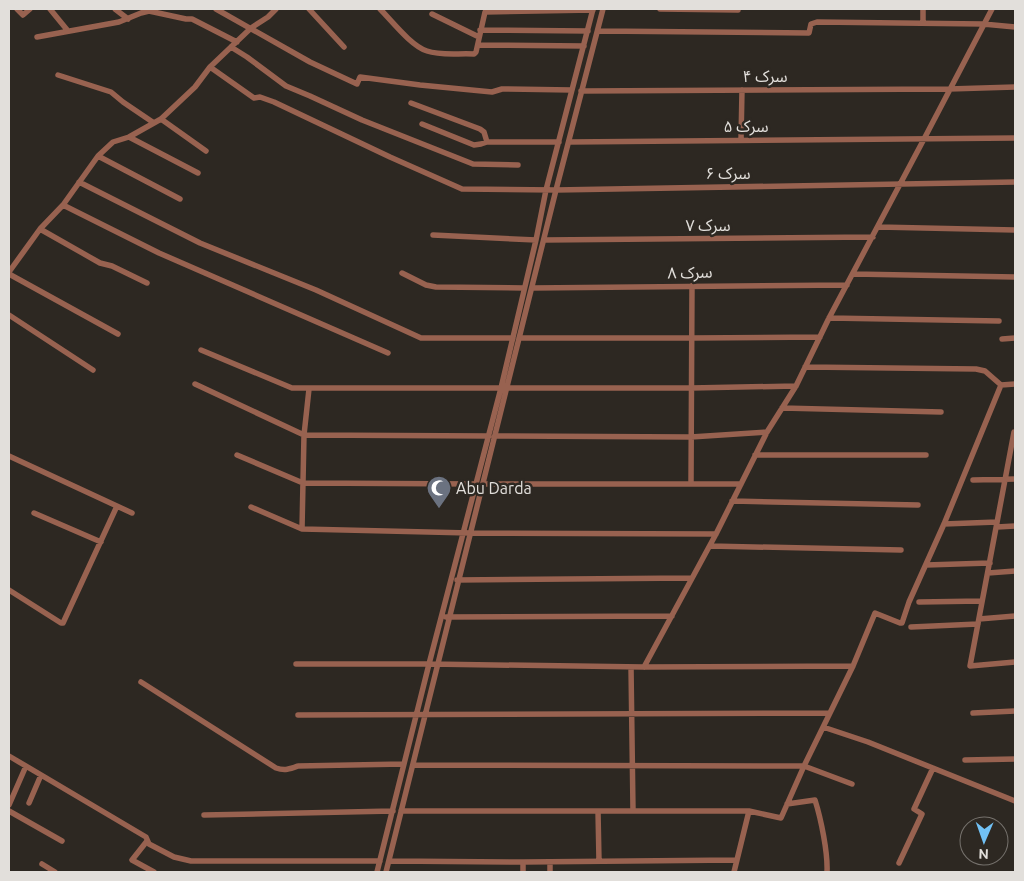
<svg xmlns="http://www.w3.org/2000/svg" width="1024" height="881" font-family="Ubuntu,'Noto Sans Arabic',sans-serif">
	<rect width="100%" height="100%" fill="#2d2822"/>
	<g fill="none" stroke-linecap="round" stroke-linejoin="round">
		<path stroke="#986250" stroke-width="5.5" d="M17 9 23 15 30 9
			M50 9 68 31
			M115 9 128 19
			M216 9 310 62 357 84 360 77 420 85 492 92 502 89 572 90
			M309 9 344 47
			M380 9C392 21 411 46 427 51 441 56 459 53 474 54L476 52 485 12 593 10
			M660 9 738 10
			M923 9V23
			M432 14 479 37
			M480 30 588 31
			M598 31 809 33 811 24 817 22 983 24 1015 27
			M37 37 119 22 141 13 149 11 186 19H192L237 42
			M478 45 584 46
			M231 47 247 57 286 86 310 96 362 120 473 164 518 165
			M210 67 254 98 260 97 274 102 390 157 462 189 556 190 1015 182
			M58 75 111 92 123 102 154 123
			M581 91 949 89 1015 87
			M411 103 480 129 484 132 487 142
			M161 119 206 151
			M422 124 474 145 481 144 487 142H559
			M129 137 198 173
			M741 140 742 90
			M569 142 1015 138
			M98 156 180 199
			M79 182 200 243 316 290 421 338H513
			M63 205 159 253 388 353
			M878 227 1015 230
			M40 229 100 263 112 266 147 283
			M433 235 536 240
			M544 240 873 237
			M9 272 40 229 63 205 98 156 113 142 129 137 161 119 195 87 210 67 251 28 268 17 276 9
			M402 273 426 285 436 287 524 288
			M9 274 118 334
			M853 274 1015 277
			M532 288 847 285
			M9 315 93 370
			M829 318 999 321
			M519 338H692L820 337
			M1002 339 1015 338
			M201 350 292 388H501
			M805 367 976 369 985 371 1001 385 1015 384
			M195 384 304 435 489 436
			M507 388H691L796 386
			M782 408 941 412
			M1015 432H1014L970 666 1015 662
			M495 436 691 437 767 432
			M237 455 303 483 475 484
			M755 455H926
			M9 456 132 513
			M973 480 1015 479
			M691 483 692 286
			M483 484H741
			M732 501 918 505
			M251 507 302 529 470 533 716 534
			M34 513 101 542
			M944 524 997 522
			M997 527 1015 526
			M302 529 304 435 309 389
			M710 546 901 550
			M926 565 990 563
			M988 573 1015 571
			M457 580 692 578
			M9 590 61 623H63L117 506
			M919 602 982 601
			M446 617 672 616
			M979 619 1015 616
			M911 627 978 624
			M296 664H429L644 667 853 666
			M631 667 633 810
			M644 667 716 534 767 432 796 386 829 318 924 139 992 9
			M141 682 276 768C285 771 290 769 298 766L404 764
			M973 713 1015 711
			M298 715 829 713
			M823 727 868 742 1015 801
			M9 756 146 837 149 844 174 857 191 861H380
			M965 760 1015 759
			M413 765 804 766 852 784
			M29 803 41 775
			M787 804 815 800C821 819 828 853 827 872
			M9 805 26 766
			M9 811 62 841
			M401 811H749
			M598 811 599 861
			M204 815 393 811
			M147 841 132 860 154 872
			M389 861 523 862 737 860
			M523 862V872
			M550 862V872
			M899 863 922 814 914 809 933 768
			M42 864 55 872
			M377 872 429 664 501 388 536 240 546 190 593 9
			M386 872 556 190 603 9
			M734 872 749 811 781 818 804 766 853 666 875 613 900 623H902L909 602 944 524 1001 385"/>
	</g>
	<defs>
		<symbol id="mosque-pin" viewBox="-11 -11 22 30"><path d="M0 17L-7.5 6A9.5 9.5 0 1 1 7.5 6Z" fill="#6b7280" stroke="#2d2822"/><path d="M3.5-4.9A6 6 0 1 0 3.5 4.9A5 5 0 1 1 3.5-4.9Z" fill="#fff"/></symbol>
	</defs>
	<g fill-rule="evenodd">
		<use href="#mosque-pin" x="425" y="474" width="28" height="38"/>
	</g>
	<g text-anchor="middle" stroke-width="5" stroke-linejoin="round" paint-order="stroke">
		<g font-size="16" fill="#e2dfdb" stroke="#2d2822">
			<text x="765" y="82">سرک ۴</text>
			<text x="746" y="132">سرک ۵</text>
			<text x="728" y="179">سرک ۶</text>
			<text x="708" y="231">سرک ۷</text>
			<text transform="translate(690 272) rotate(-1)" y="6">سرک ۸</text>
		</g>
		<g font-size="16" fill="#e2dfdb" stroke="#2d2822" text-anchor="start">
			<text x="456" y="494">Abu Darda</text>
		</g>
	</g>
	<rect width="1024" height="881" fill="none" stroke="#e2dfdb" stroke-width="20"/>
	<g transform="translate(984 841) rotate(182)"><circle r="24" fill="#2d2822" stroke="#75716c"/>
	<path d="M0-4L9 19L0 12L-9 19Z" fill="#71c1f5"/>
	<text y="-8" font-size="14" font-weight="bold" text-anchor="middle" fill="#e2dfdb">N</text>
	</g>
</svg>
